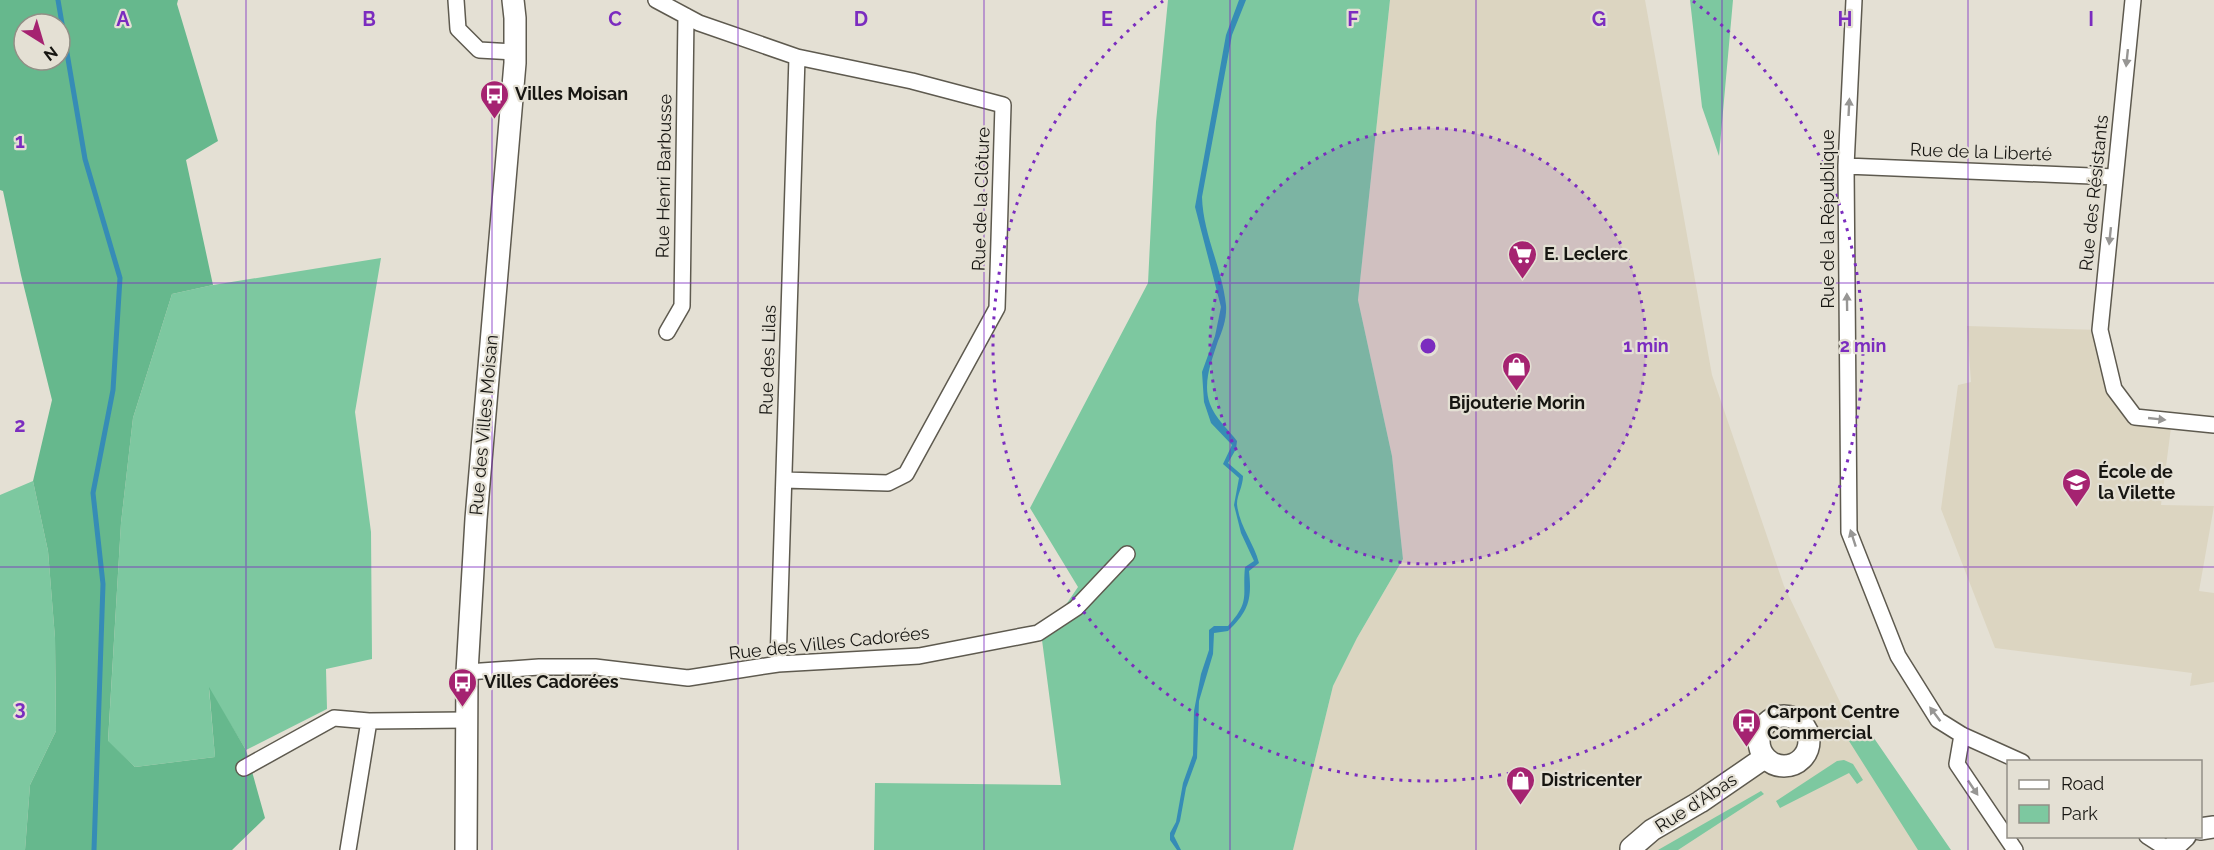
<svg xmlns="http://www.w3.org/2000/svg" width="2214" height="850" font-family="Raleway,sans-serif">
	<rect width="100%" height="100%" fill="#e4e0d4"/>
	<path fill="#dcd5c1" d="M1390 0H1645L1712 375 1784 586 1855 733 1934 850H1293L1333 686 1357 638 1403 559 1392 456 1358 300Z
		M1967 326 2100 330 2114 389 2135 417 2172 420 2161 505 2214 506 2199 591 2214 593V682L2190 686 2192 673 1995 648 1941 509 1958 385 1971 382Z"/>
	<path fill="#7dc8a0" d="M1168 0H1390L1358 300 1392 456 1403 559 1357 638 1333 686 1293 850H874L875 783 1061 785 1042 640 1078 587 1030 508 1148 283 1156 122Z
		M1690 0H1733L1719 156 1702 107Z
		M381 258 355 412 371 532 372 659 326 669 327 709 246 750 209 689 215 757 135 767 108 742 121 523 133 418 172 294 213 285Z
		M33 481 48 551 55 638 56 731 30 785 25 850H0V495Z
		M1867 728 1951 850H1918L1849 741Z
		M1844 760 1853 764 1863 780 1857 784 1849 773 1780 808 1776 801 1837 761Z
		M1761 791 1764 794 1678 850H1658Z"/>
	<path fill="#66b88d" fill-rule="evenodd" d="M0 0H178L177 4 218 141 186 160 213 285 172 294 133 418 121 523 108 741 135 767 215 757 209 687 246 750 265 818 232 850H25L30 785 56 731 55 638 48 551 33 481 52 400 21 275 3 191 0 190ZM24 24H60V60H24Z"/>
	<path fill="#368cb6" d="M1239 0H1246L1232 35 1202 197C1203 234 1222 268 1226 305 1227 317 1223 330 1218 341 1212 360 1202 383 1210 404 1215 418 1228 429 1237 441L1236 449 1228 463 1243 476C1243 486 1237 495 1237 504 1239 526 1254 543 1259 563L1249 571C1252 599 1249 611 1228 631L1214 633 1213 654 1199 701 1197 758 1186 788 1180 821 1174 836 1181 850H1177L1170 840V833L1176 822 1183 783 1193 755 1194 711 1201 674 1209 650V630L1214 626H1228C1251 601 1242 596 1245 567L1254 561 1241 533 1234 505 1239 478 1223 464 1232 445 1211 423 1204 402 1202 372 1215 336 1221 307 1195 207 1226 35Z"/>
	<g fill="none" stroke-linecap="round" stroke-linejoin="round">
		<path stroke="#368cb6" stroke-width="5" d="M58 0 85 159 120 278 113 390 93 493 103 584 94 850"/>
		<defs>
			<path id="street" d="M456 0 458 29 479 50 516 52
				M656 0 699 23 797 57 912 81 1003 105 997 308 906 474 888 483 784 480
				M1854 0 1846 166 1849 532 1898 656 1938 720 1962 735 2022 762
				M2133 0 2100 330 2114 389 2135 417 2214 425
				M1846 166 2115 177
				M667 332 682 306 686 16
				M778 664 797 57
				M467 672 539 667H595L688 678 778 664 919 656 1038 633 1076 608 1127 554
				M1962 735 1957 764 2015 850
				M244 768 334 718 369 721 466 720
				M2147 836 2169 850
				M348 850 369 721"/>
			<path id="secondary" d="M1759 741a25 25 0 1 1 50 0a25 25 0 1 1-50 0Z
				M2200 829 2214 827
				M466 850 467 672 476 519 515 63V18L513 0
				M1631 850V848L1652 830 1700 802 1764 758
				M2170 850 2185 836"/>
		</defs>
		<use href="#street" stroke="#5e5a4f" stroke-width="18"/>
		<use href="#secondary" stroke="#5e5a4f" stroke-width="24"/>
		<use href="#street" stroke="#fff" stroke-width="15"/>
		<use href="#secondary" stroke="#fff" stroke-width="21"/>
	</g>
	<defs><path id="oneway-solid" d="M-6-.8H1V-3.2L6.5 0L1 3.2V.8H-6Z" transform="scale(1.5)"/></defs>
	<g fill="#979694">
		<use href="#oneway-solid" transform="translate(2127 58) rotate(96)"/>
		<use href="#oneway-solid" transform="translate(1849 107) rotate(-87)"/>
		<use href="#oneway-solid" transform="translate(2110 236) rotate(96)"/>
		<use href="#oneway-solid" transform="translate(1847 302) rotate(-91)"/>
		<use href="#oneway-solid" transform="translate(2157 419) rotate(6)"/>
		<use href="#oneway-solid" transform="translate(1853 538) rotate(-108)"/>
		<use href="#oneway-solid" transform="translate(1935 714) rotate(-127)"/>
		<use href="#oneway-solid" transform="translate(1973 788) rotate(56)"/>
	</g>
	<path fill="none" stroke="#7b2cbf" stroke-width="1.5" stroke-opacity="0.55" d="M246 0V850M492 0V850M738 0V850M984 0V850M1230 0V850M1476 0V850M1722 0V850M1968 0V850M0 283H2214M0 567H2214"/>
	<circle cx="1428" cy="346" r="218" fill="#7b2cbf" fill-opacity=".12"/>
	<g fill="none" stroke="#7b2cbf" stroke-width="3" stroke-dasharray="3 6">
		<circle cx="1428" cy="346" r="218"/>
		<path d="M1693 1A435 435 0 1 1 1163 1"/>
	</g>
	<defs>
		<symbol id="bus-pin" viewBox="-11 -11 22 30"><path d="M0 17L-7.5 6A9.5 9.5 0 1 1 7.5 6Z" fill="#a52371" stroke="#e4e0d4"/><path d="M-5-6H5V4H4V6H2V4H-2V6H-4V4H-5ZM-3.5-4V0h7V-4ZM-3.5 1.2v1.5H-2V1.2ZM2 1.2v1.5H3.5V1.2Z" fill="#fff"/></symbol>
		<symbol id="supermarket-pin" viewBox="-11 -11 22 30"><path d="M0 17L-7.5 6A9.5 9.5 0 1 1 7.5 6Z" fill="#a52371" stroke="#e4e0d4"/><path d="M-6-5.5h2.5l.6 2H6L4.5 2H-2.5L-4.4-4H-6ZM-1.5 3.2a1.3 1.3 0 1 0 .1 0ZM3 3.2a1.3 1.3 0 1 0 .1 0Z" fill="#fff"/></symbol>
		<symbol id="shop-pin" viewBox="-11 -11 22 30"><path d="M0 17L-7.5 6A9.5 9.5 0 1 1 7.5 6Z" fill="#a52371" stroke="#e4e0d4"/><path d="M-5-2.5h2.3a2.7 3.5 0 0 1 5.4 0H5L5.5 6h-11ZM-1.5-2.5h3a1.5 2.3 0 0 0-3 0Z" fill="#fff"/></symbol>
		<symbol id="school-pin" viewBox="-11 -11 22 30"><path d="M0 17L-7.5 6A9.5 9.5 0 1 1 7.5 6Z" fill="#a52371" stroke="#e4e0d4"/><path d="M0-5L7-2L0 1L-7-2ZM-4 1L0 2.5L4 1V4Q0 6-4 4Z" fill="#fff"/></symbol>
	</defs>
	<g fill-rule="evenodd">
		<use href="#bus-pin" x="478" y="78" width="33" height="45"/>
		<use href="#supermarket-pin" x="1506" y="238" width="33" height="45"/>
		<use href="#shop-pin" x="1500" y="350" width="33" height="45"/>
		<use href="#school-pin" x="2060" y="466" width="33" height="45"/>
		<use href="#bus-pin" x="446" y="666" width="33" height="45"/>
		<use href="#bus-pin" x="1730" y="706" width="33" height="45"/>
		<use href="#shop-pin" x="1504" y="764" width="33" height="45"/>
	</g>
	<g text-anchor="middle" stroke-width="4.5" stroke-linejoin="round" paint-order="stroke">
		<g font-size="18" font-weight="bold" fill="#171612" stroke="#e4e0d4" text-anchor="start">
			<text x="515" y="100">Villes Moisan</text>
			<text x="1544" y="260">E. Leclerc</text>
			<text x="1517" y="409" text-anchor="middle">Bijouterie Morin</text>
			<text x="2098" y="478">École de<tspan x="2098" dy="21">la Vilette</tspan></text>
			<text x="484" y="688">Villes Cadorées</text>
			<text x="1767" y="718">Carpont Centre<tspan x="1767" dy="21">Commercial</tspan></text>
			<text x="1541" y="786">Districenter</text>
		</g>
		<g font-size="18" fill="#171612" stroke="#e4e0d4">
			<text transform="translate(1981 152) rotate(2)" y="6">Rue de la Liberté</text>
			<text transform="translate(664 176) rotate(-89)" y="6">Rue Henri Barbusse</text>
			<text transform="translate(2094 193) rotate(-84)" y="6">Rue des Résistants</text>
			<text transform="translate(981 199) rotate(-88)" y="6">Rue de la Clôture</text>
			<text transform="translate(1828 219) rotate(-90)" y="6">Rue de la République</text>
			<text transform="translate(768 360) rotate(-88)" y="6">Rue des Lilas</text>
			<text transform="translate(484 425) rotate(-85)" y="6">Rue des Villes Moisan</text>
			<text transform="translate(829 643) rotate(-6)" y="6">Rue des Villes Cadorées</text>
			<text transform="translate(1696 803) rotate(-33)" y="6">Rue d'Abas</text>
		</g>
	</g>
	<g font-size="20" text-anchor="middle" font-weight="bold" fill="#7b2cbf" stroke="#e4e0d4" stroke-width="4.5" stroke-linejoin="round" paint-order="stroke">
		<text x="123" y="26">A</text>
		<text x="369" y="26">B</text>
		<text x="615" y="26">C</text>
		<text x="861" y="26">D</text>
		<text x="1107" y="26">E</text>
		<text x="1353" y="26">F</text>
		<text x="1599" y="26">G</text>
		<text x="1845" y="26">H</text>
		<text x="2091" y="26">I</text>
		<text x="20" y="148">1</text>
		<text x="20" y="432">2</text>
		<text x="20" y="715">3</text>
	</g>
	<circle cx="1428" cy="346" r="9" fill="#7b2cbf" stroke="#e4e0d4" stroke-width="3"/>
	<g font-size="18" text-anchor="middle" font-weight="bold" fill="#7b2cbf" stroke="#e4e0d4" stroke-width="4.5" stroke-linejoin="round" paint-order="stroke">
		<text x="1646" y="352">1 min</text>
		<text x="1863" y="352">2 min</text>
	</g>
	<rect x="2007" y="760" width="195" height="78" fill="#e4e0d4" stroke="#928f86" stroke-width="1.5"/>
	<rect x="2019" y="780" width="30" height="9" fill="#ffffff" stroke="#928f86" stroke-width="1.5"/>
	<text x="2061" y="790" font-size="18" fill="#171612">Road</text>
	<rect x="2019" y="805" width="30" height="18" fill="#7dc8a0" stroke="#928f86" stroke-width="1.5"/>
	<text x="2061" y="820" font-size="18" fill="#171612">Park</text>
	<g transform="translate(42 42) rotate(143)"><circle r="28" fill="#e4e0d4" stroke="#928f86" stroke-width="1.5"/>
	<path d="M0-4.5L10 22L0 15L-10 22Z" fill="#a52371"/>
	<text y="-9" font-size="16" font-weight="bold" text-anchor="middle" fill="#171612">N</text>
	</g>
</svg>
